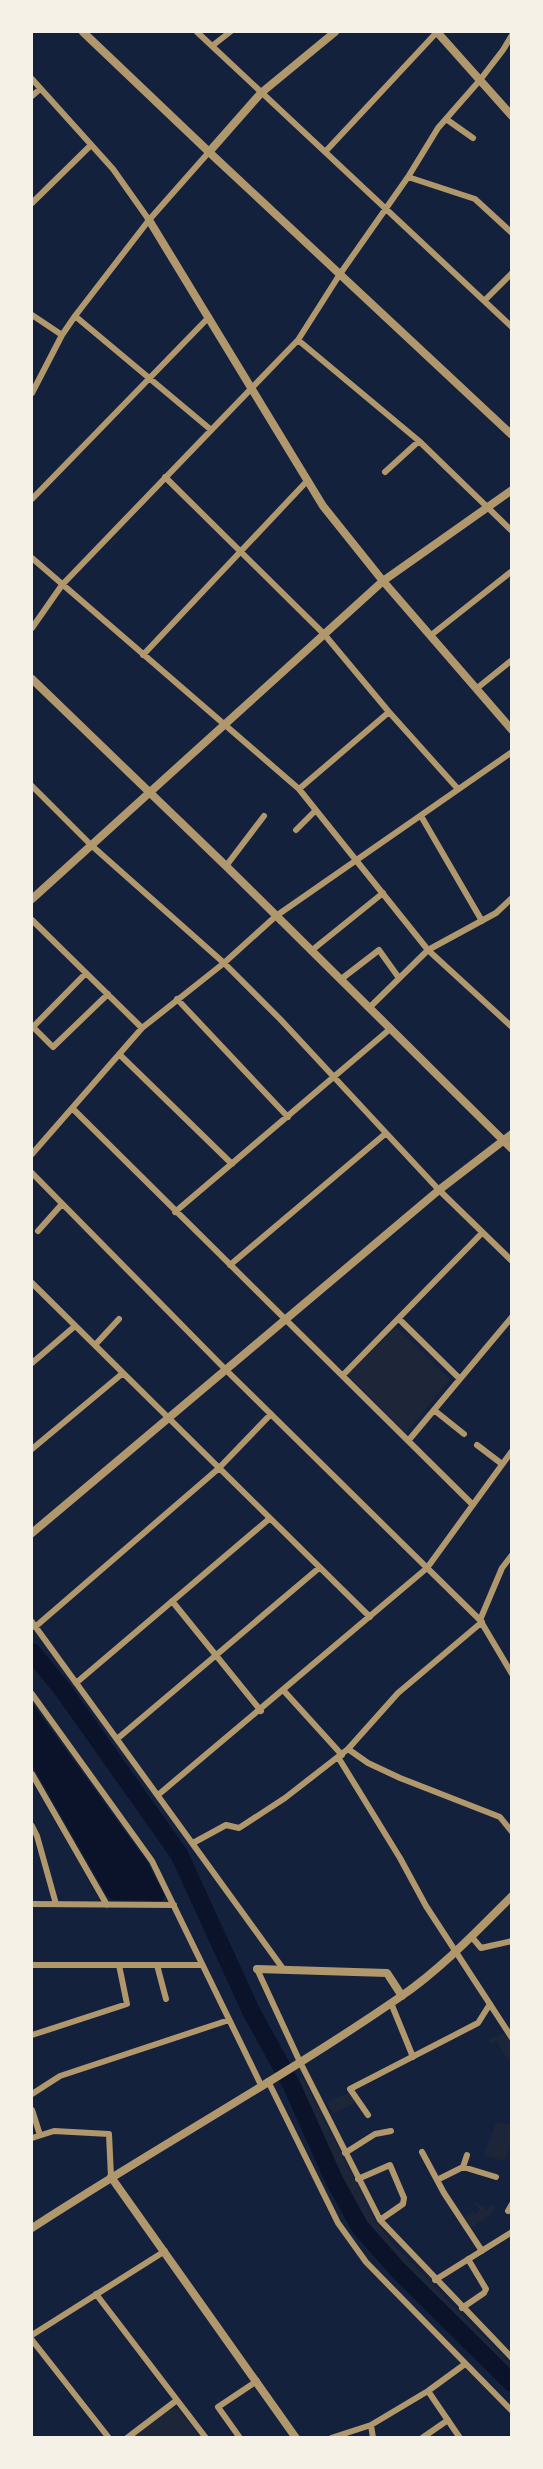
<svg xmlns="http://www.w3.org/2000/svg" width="543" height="2469" font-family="'DejaVu Sans',sans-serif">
	<rect width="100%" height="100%" fill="#14213d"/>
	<path fill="#1d2539" d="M396 1327 450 1379 406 1433 347 1375Z
		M505 2033 511 2043V2059L508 2061 497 2041 491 2045 488 2040Z
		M303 2078 376 2222 395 2246 511 2365V2378L485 2353 364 2225 295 2082Z
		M349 2093 355 2103 333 2114 328 2104 330 2100Z
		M496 2123 511 2124V2145L504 2161 484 2155Z
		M473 2200 488 2210 492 2204 496 2208 492 2211 493 2213 471 2228 464 2217 473 2211 475 2214 480 2210Z
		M173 2407 177 2408 200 2437 132 2438Z"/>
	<path fill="#0b132b" d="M32 1703 148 1863 165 1896 162 1901 112 1900 107 1896 32 1765Z"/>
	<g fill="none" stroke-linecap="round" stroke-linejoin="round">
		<path stroke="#0b132b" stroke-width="18" d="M32 1652 63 1690 179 1854 251 2011 291 2084 334 2180 360 2227 398 2270 512 2383"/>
		<path stroke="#b1986c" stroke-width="6" d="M197 32 512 327
			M212 46 230 32
			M32 79 113 169 149 220
			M32 96 40 89
			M446 119 473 138
			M325 152 437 32
			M408 177 475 199 512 233
			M32 203 91 145
			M484 301 512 273
			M32 315 62 335
			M75 316 210 429
			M298 340 419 441 512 531
			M32 393 62 335 75 316 149 220 209 152
			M385 472 419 441
			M165 477 324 634 389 712 458 789
			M32 499 209 317
			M32 558 299 789 428 950 512 1027
			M32 628 62 585 298 340 340 274 408 177 438 128 480 80 503 50 512 35
			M430 636 512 571
			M143 655 308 480
			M476 689 512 660
			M32 786 91 845 224 963 280 1019 439 1190 512 1261
			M299 789 389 712
			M421 816 482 921
			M296 830 316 810
			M226 866 264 816
			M32 920 142 1028
			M311 951 383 893
			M340 980 379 950 399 978
			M177 999 288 1117
			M369 1008 428 950 496 913 512 898
			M33 1027 53 1047 108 994
			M32 1028 86 973
			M119 1054 232 1164
			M72 1108 473 1505
			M32 1154 142 1028 224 963 276 916 512 752
			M32 1173 226 1370 480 1620 512 1674
			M175 1212 390 1029
			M38 1231 62 1204
			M230 1265 385 1134
			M32 1283 370 1617
			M399 1319 460 1379
			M95 1345 119 1319
			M32 1363 75 1326
			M343 1375 482 1233
			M434 1410 464 1434
			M408 1441 512 1317
			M477 1445 502 1464
			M32 1449 123 1373
			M172 1601 261 1711
			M480 1620 502 1568 512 1555
			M32 1622 284 1970
			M35 1627 218 1469 271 1414
			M76 1683 269 1519
			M284 1691 342 1755
			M32 1694 152 1861 261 2085
			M117 1739 319 1568
			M348 1749 368 1763 400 1778 500 1817 512 1832
			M338 1757 400 1858 426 1906 512 2038
			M32 1774 107 1905
			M158 1795 427 1568 512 1451
			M32 1826 37 1836 56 1904
			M193 1843 226 1825 239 1828 285 1798 348 1749 398 1693 482 1622
			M32 1904 174 1905
			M471 1936 481 1948 512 1941
			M32 1965H201
			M157 1965 166 1999
			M257 1969 300 2062 380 2220 512 2358
			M391 2003 413 2057
			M32 2035 127 2004 119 1965
			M268 2081 338 2223 366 2262 512 2411
			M32 2094 60 2076 229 2020
			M32 2110 40 2135
			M368 2115 350 2089 478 2023 490 2004
			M32 2138 54 2131 109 2134 111 2177
			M422 2152 444 2193 482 2251
			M345 2153 375 2134 391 2131
			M463 2167 467 2155
			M358 2179 390 2165 404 2198 403 2204 380 2220
			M437 2180 463 2167 496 2177
			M508 2211 512 2204
			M435 2280 512 2232
			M96 2294 206 2438
			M462 2308 484 2293 486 2289 468 2259
			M32 2335 165 2251
			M32 2340 109 2438
			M428 2391 460 2438
			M371 2425 373 2438
			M127 2438 177 2400
			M240 2438 218 2407 257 2381
			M331 2438 371 2425 428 2391 465 2364
			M422 2438 448 2420"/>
		<path stroke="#b1986c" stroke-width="8" d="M83 32 209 152 512 435
			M437 32 512 116
			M209 152 261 93 335 32
			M149 220 323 506 383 581 512 730
			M32 679 226 866 512 1149
			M32 899 383 581 512 490
			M32 1533 439 1190 512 1134
			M257 1969 387 1973 402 1996
			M111 2177 296 2438
			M32 2228C153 2149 281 2079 400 1997 441 1969 477 1931 512 1896"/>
	</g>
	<rect width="543" height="2469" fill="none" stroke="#f6f1e7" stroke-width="66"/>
</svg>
